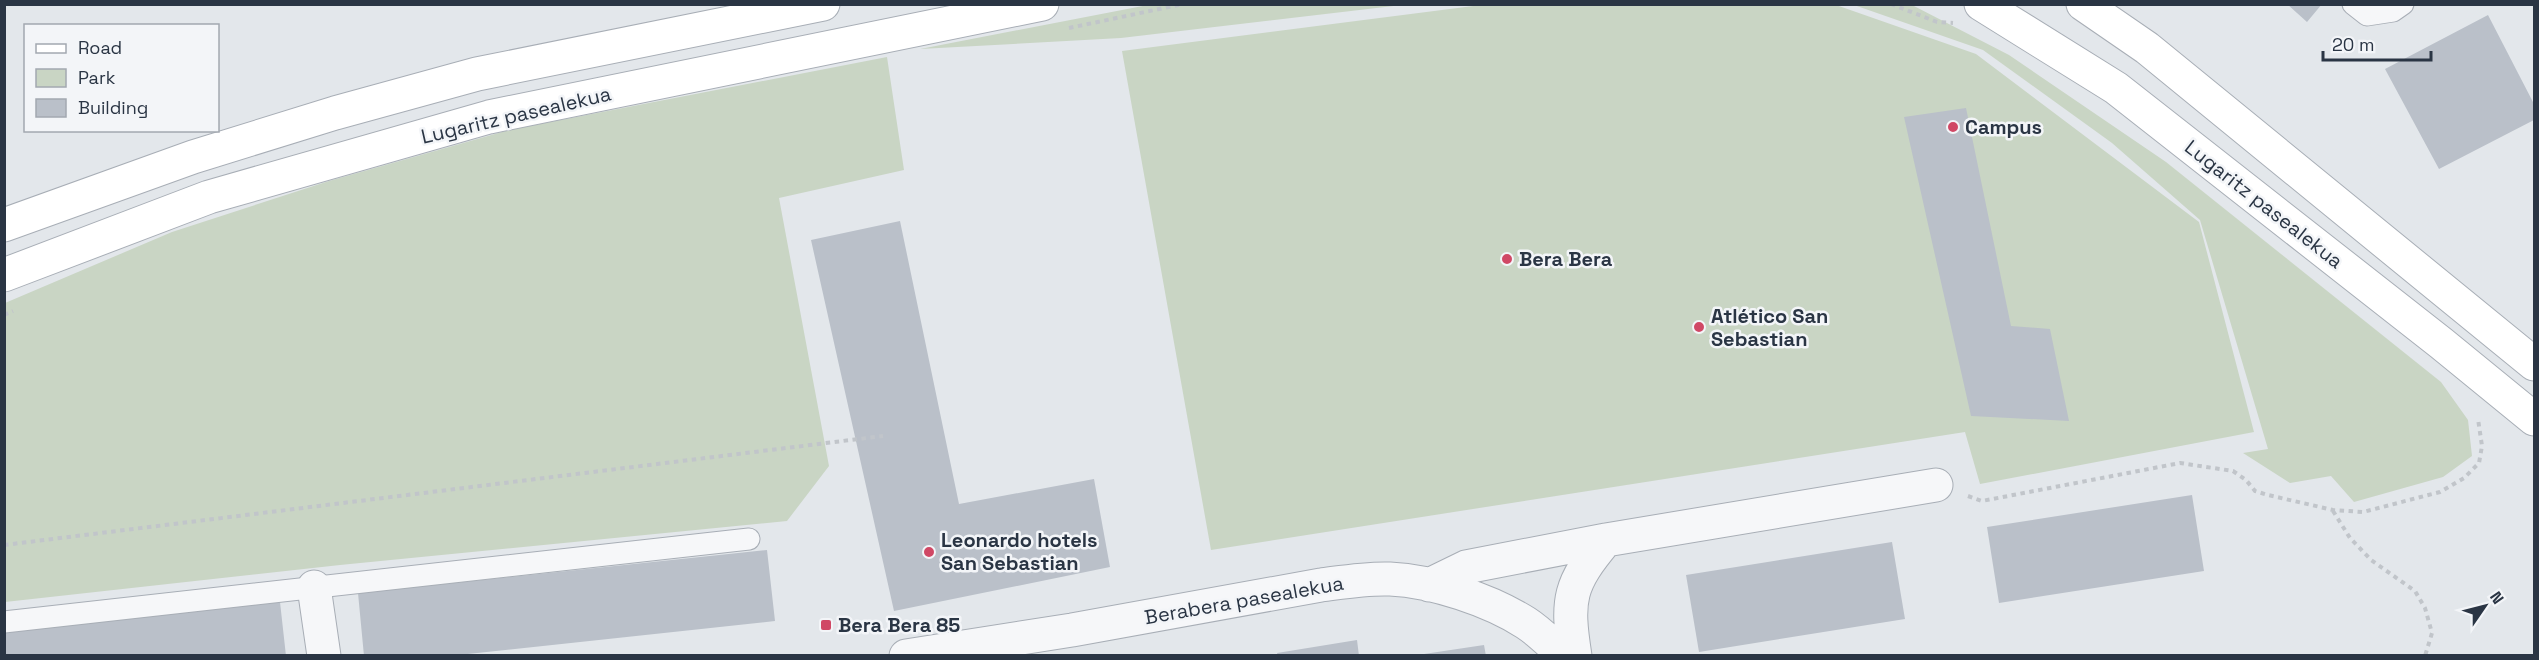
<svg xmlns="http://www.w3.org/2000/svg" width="2539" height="660" font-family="'Space Grotesk',sans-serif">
	<rect width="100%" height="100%" fill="#e3e7eb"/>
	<path fill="#c9d5c4" d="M1153 4H1402V5L1121 38 920 49Z
		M1481 5H1836L1976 54 2199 222 2254 432 1980 484 1965 432 1211 550 1122 51Z
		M1854 5H1912L2009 55 2166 162 2441 382 2468 420 2472 456 2443 477 2354 502 2331 476 2290 483 2243 453 2268 449 2200 220 2112 143 1983 50Z
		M887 57 904 170 779 198 829 466 787 521 340 565 5 602V303L172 232 329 181 509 130Z"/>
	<path fill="#bac0c9" d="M2287 4H2322L2307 22Z
		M2488 15 2534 104V120L2439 169 2385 69Z
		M1966 108 2011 326 2050 329 2069 421 1971 416 1904 117Z
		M900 221 959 504 1094 479 1110 567 894 611 811 240Z
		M2192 495 2204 571 1999 603 1987 527Z
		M1892 542 1905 619 1699 652 1686 575Z
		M767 550 775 621 449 656H364L358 593Z
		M280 602 286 656H4V632Z
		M1357 640 1359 656H1278L1277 653Z
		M1484 645 1486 656H1424V654Z"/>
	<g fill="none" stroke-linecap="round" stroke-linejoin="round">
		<defs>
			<path id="lane" d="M2353 4 2367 15 2393 11 2403 4
				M4 622 749 539"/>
			<path id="street" d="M1429 585 1466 567 1606 540 1936 485
				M314 587 324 656
				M906 656 1072 630 1321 585C1344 582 1367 578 1390 579 1433 581 1490 600 1526 623 1540 632 1552 645 1565 656
				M1575 656C1566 599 1569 584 1606 540"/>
			<path id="secondary" d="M1981 4 2116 88 2441 343 2534 419
				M2083 4 2147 48 2534 364
				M4 225 193 157 335 113 477 74 823 4
				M4 275 209 197 489 117 1042 4"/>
		</defs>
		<use href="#lane" stroke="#a8aeb6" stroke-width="23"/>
		<use href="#street" stroke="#a8aeb6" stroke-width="35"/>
		<use href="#secondary" stroke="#a8aeb6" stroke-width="35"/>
		<path stroke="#c1c5ca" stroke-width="4" stroke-dasharray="4.5 4.5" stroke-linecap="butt" d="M1891 4 1937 22 1953 23
			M1069 28 1183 4
			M4 315 13 311
			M1968 496 1982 501 2180 463 2233 471 2246 480 2255 491 2268 495 2333 510 2363 512 2440 492 2464 478 2479 463 2482 446 2478 419
			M2333 511 2350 538 2371 560 2415 591 2425 608 2432 633 2425 656
			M4 545 883 436"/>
		<use href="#lane" stroke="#f6f7f9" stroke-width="21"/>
		<use href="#street" stroke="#f6f7f9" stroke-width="33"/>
		<use href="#secondary" stroke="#fff" stroke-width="33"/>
	</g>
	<g fill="#d04865" stroke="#f3f5f8" stroke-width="2">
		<circle cx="1953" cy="127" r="6"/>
		<circle cx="1507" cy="259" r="6"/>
		<circle cx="1699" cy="327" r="6"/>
		<circle cx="929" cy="552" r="6"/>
		<rect x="820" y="619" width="12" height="12" rx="3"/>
	</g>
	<g text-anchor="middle" stroke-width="5" stroke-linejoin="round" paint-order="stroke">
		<g font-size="20" fill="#2a3544" stroke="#f3f5f8">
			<text transform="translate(516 115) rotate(-13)" y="7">Lugaritz pasealekua</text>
			<text transform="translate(2264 204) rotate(38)" y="7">Lugaritz pasealekua</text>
			<text transform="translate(1244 600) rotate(-10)" y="7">Berabera pasealekua</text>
		</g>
		<g font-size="20" font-weight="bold" fill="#2a3544" stroke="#f3f5f8" text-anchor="start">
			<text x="1965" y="134">Campus</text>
			<text x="1519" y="266">Bera Bera</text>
			<text x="1711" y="323">Atlético San<tspan x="1711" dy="23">Sebastian</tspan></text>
			<text x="941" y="547">Leonardo hotels<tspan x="941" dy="23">San Sebastian</tspan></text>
			<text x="838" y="632">Bera Bera 85</text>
		</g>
	</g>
	<rect width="2539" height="660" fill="none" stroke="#2a3544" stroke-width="12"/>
	<rect x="24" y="24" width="195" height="108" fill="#f3f5f8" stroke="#a3a8b0" stroke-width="1.5"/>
	<rect x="36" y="44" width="30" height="9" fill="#ffffff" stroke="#a3a8b0" stroke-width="1.5"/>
	<text x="78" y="54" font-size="18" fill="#2a3544">Road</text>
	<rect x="36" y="69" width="30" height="18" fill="#c9d5c4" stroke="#a3a8b0" stroke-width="1.5"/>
	<text x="78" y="84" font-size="18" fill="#2a3544">Park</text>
	<rect x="36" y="99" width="30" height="18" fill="#bac0c9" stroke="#a3a8b0" stroke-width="1.5"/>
	<text x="78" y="114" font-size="18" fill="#2a3544">Building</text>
	<g transform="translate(2485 606) rotate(55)" stroke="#f3f5f8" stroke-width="4.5" paint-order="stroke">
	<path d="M0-4.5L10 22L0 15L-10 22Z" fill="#2a3544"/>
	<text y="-9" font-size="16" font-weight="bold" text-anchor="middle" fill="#2a3544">N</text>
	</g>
	<path d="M2323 51v9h108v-9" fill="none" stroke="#2a3544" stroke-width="3"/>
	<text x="2332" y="51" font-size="18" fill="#2a3544" stroke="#f3f5f8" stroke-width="4.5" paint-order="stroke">20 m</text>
</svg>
